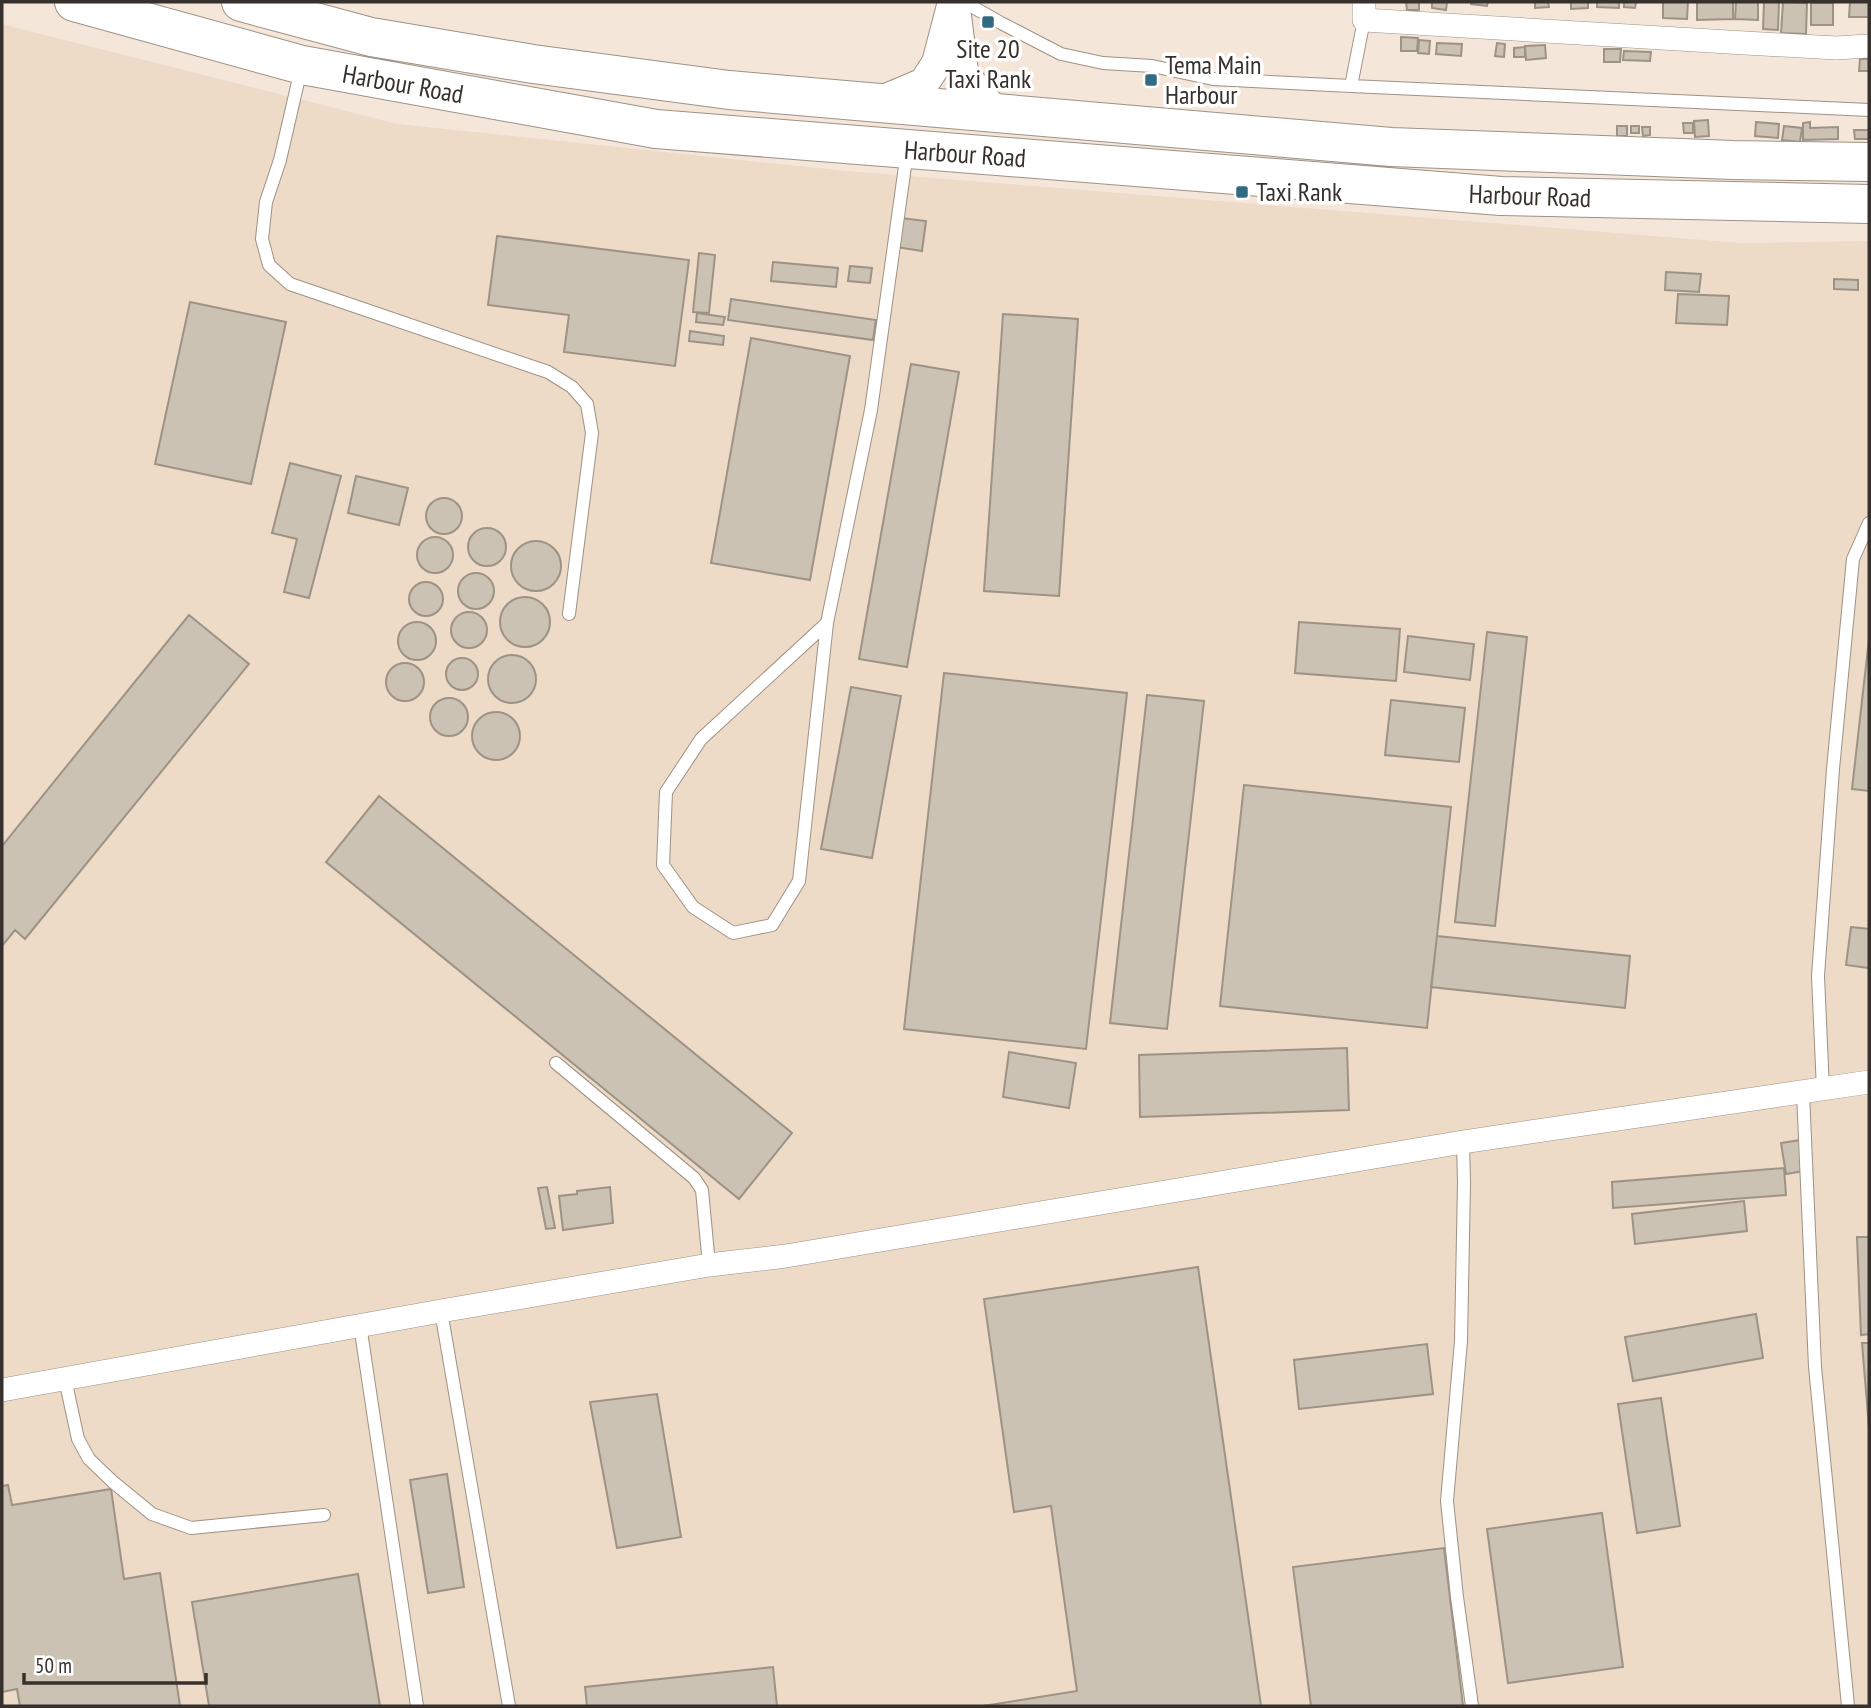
<svg xmlns="http://www.w3.org/2000/svg" width="1871" height="1708" font-family="'PT Sans Narrow',sans-serif">
	<rect width="100%" height="100%" fill="#f4e6d9"/>
	<path fill="#eddac7" d="M2 24 397 124 846 171 1740 243 1869 241V1706H2Z"/>
	<path fill="#ccc2b3" stroke="#9d9385" stroke-width="2" d="M1406 2H1419V10H1407Z
		M1432 2H1447L1446 10 1432 8Z
		M1471 2H1488L1487 6 1471 4Z
		M1535 2H1548L1549 7 1535 8Z
		M1571 2H1588V8L1571 9Z
		M1597 2H1619V8L1597 7Z
		M1624 2H1636L1635 8 1624 7Z
		M1663 2H1688L1687 19 1663 18Z
		M1697 2H1733V19L1697 20Z
		M1736 2H1758V20L1735 19Z
		M1764 2H1779L1778 30 1763 29Z
		M1783 2 1807 3 1806 34 1781 33Z
		M1850 2H1869V17H1849Z
		M1811 3H1833V25H1811Z
		M1401 37 1418 38 1417 51H1401Z
		M1419 40 1430 41 1429 54 1418 53Z
		M1437 43 1462 44 1461 56 1436 54Z
		M1497 43 1505 44 1504 57 1495 56Z
		M1545 45 1546 58 1526 60 1525 46Z
		M1525 47V57H1514V48Z
		M1604 49H1621L1620 62H1604Z
		M1624 51 1651 52 1650 61 1623 60Z
		M1860 59H1869V71H1859Z
		M1708 120 1709 136 1695 137 1694 121Z
		M1756 122 1779 124 1778 138 1755 136Z
		M1810 122V128L1838 127V139L1803 140V123Z
		M1683 123H1693V133H1684Z
		M1869 123V139H1855L1854 130H1869Z
		M1617 126H1627V136H1617Z
		M1631 126H1639V133H1631Z
		M1784 126 1802 128 1800 142 1782 140Z
		M1642 127H1650V135L1643 136Z
		M901 218 926 221 922 251 896 247Z
		M497 236 689 260 675 366 564 352 569 315 488 305Z
		M699 253 715 255 709 313 693 312Z
		M773 262 838 268 836 287 771 281Z
		M850 266 872 268 870 283 848 281Z
		M1666 272 1701 274 1699 292 1665 290Z
		M1834 279 1858 280V290L1834 289Z
		M1678 294 1729 296 1727 325 1676 323Z
		M731 299 876 320 873 340 728 320Z
		M190 302 286 322 251 484 155 464Z
		M697 313 725 317 723 325 696 322Z
		M1003 314 1078 319 1059 596 984 591Z
		M690 331 724 336 723 345 689 341Z
		M751 338 850 356 810 580 711 563Z
		M911 364 959 372 907 667 859 659Z
		M290 463 341 476 309 598 284 592 297 539 272 533Z
		M356 476 408 488 399 525 348 513Z
		M426 516a18 18 0 1 1 36 0a18 18 0 1 1-36 0Z
		M468 547a19 19 0 1 1 38 0a19 19 0 1 1-38 0Z
		M417 555a18 18 0 1 1 36 0a18 18 0 1 1-36 0Z
		M511 566a25 25 0 1 1 50 0a25 25 0 1 1-50 0Z
		M458 591a18 18 0 1 1 36 0a18 18 0 1 1-36 0Z
		M409 599a17 17 0 1 1 34 0a17 17 0 1 1-34 0Z
		M500 622a25 25 0 1 1 50 0a25 25 0 1 1-50 0Z
		M451 630a18 18 0 1 1 36 0a18 18 0 1 1-36 0Z
		M189 615 249 664 25 939 15 930 2 946V846Z
		M1299 622 1400 629 1396 681 1295 673Z
		M398 641a19 19 0 1 1 38 0a19 19 0 1 1-38 0Z
		M1487 632 1527 637 1495 926 1455 922Z
		M1408 636 1474 644 1470 680 1404 672Z
		M1869 639V791L1852 789Z
		M488 679a24 24 0 1 1 48 0a24 24 0 1 1-48 0Z
		M446 674a16 16 0 1 1 32 0a16 16 0 1 1-32 0Z
		M386 682a19 19 0 1 1 38 0a19 19 0 1 1-38 0Z
		M944 673 1127 693 1086 1049 904 1029Z
		M851 687 901 696 872 858 821 849Z
		M1147 695 1204 701 1167 1029 1110 1023Z
		M430 717a19 19 0 1 1 38 0a19 19 0 1 1-38 0Z
		M1391 700 1465 708 1459 762 1385 755Z
		M472 736a24 24 0 1 1 48 0a24 24 0 1 1-48 0Z
		M1244 785 1451 807 1427 1028 1220 1006Z
		M379 796 792 1133 739 1199 326 862Z
		M1851 927 1869 929V968L1846 965Z
		M1437 936 1630 956 1625 1008 1431 987Z
		M1347 1048 1349 1110 1140 1117 1139 1055Z
		M1009 1052 1076 1063 1069 1108 1003 1097Z
		M1800 1140 1804 1171 1786 1174 1781 1143Z
		M1784 1168 1786 1195 1613 1208 1612 1182Z
		M547 1187 555 1228 546 1229 538 1188Z
		M610 1187 613 1223 563 1230 559 1196 577 1194V1191Z
		M1744 1201 1747 1231 1635 1244 1632 1214Z
		M1857 1237H1869V1334L1861 1335Z
		M1198 1267 1261 1706H983L1077 1691 1051 1506 1014 1512 984 1299Z
		M1756 1314 1763 1358 1633 1381 1625 1337Z
		M1862 1343H1869V1428Z
		M1427 1344 1433 1394 1299 1409 1294 1360Z
		M657 1394 681 1537 617 1548 590 1402Z
		M1661 1398 1680 1526 1637 1533 1618 1404Z
		M447 1474 464 1587 428 1593 410 1480Z
		M8 1485 12 1505 111 1489 124 1579 160 1573 180 1706H20L17 1689 2 1692V1486Z
		M1602 1513 1623 1667 1508 1683 1487 1529Z
		M1444 1548 1463 1706H1311L1293 1567Z
		M358 1574 380 1706H209L192 1602Z
		M773 1667 777 1706H587L585 1687Z"/>
	<g fill="none" stroke-linecap="round" stroke-linejoin="round">
		<defs>
			<path id="service" d="M964 2 1001 23 1061 54 1103 63 1152 66 1213 79 1351 86 1364 20
				M301 69 280 160 266 202 262 239 269 265 290 284 548 372 572 387 587 404 592 433 569 614
				M1351 86 1869 110
				M827 623 701 739 666 792 663 865 693 907 733 933 772 925 799 881 827 623 871 410 907 152
				M556 1063 694 1178 702 1190 709 1265
				M1823 1090 1818 976 1833 769 1853 559 1869 523
				M1803 1093 1815 1367 1848 1706
				M1463 1142 1464 1183 1461 1341 1447 1501 1457 1597 1472 1706
				M441 1311 509 1706
				M360 1325 417 1706
				M65 1379 78 1439 89 1459 113 1482 152 1514 191 1528 324 1515"/>
			<path id="minor" d="M1364 2V20L1745 43 1836 48 1869 46
				M2 1390 441 1311 709 1265 786 1256 1463 1142 1869 1082"/>
			<path id="tertiary" d="M956 16 963 72 981 96 998 114
				M879 102 924 83 937 63 953 2"/>
			<path id="trunk" d="M74 2 302 65 656 129 1501 196 1869 204
				M241 2 371 37 533 64 729 90 1391 147 1733 160 1869 162"/>
		</defs>
		<use href="#service" stroke="#9e9185" stroke-width="14"/>
		<use href="#minor" stroke="#9e9185" stroke-width="24"/>
		<use href="#tertiary" stroke="#9e9185" stroke-width="32"/>
		<use href="#trunk" stroke="#9e9185" stroke-width="40"/>
		<use href="#service" stroke="#fff" stroke-width="12"/>
		<use href="#minor" stroke="#fff" stroke-width="23"/>
		<use href="#tertiary" stroke="#fff" stroke-width="30"/>
		<use href="#trunk" stroke="#fff" stroke-width="38"/>
	</g>
	<g fill="#306a83" stroke="#fff" stroke-width="2.5">
		<rect x="981" y="15" width="14" height="14" rx="3.5"/>
		<rect x="1144" y="73" width="14" height="14" rx="3.5"/>
		<rect x="1235" y="185" width="14" height="14" rx="3.5"/>
	</g>
	<g text-anchor="middle" stroke-width="7" stroke-linejoin="round" paint-order="stroke">
		<g font-size="26" fill="#36312c" stroke="#fff" text-anchor="start">
			<text x="988" y="58" text-anchor="middle">Site 20<tspan x="988" dy="30">Taxi Rank</tspan></text>
			<text x="1165" y="74">Tema Main<tspan x="1165" dy="30">Harbour</tspan></text>
			<text x="1256" y="201">Taxi Rank</text>
		</g>
		<g font-size="26" fill="#36312c" stroke="#fff">
			<text transform="translate(403 84) rotate(10)" y="9">Harbour Road</text>
			<text transform="translate(965 154) rotate(4)" y="9">Harbour Road</text>
			<text transform="translate(1530 196) rotate(2)" y="9">Harbour Road</text>
		</g>
	</g>
	<rect width="1871" height="1708" fill="none" stroke="#36312c" stroke-width="7"/>
	<path d="M24 1673v10h182v-10" fill="none" stroke="#36312c" stroke-width="3.5"/>
	<text x="35" y="1673" font-size="21" fill="#36312c" stroke="#ffffff" stroke-width="5" paint-order="stroke">50 m</text>
</svg>
